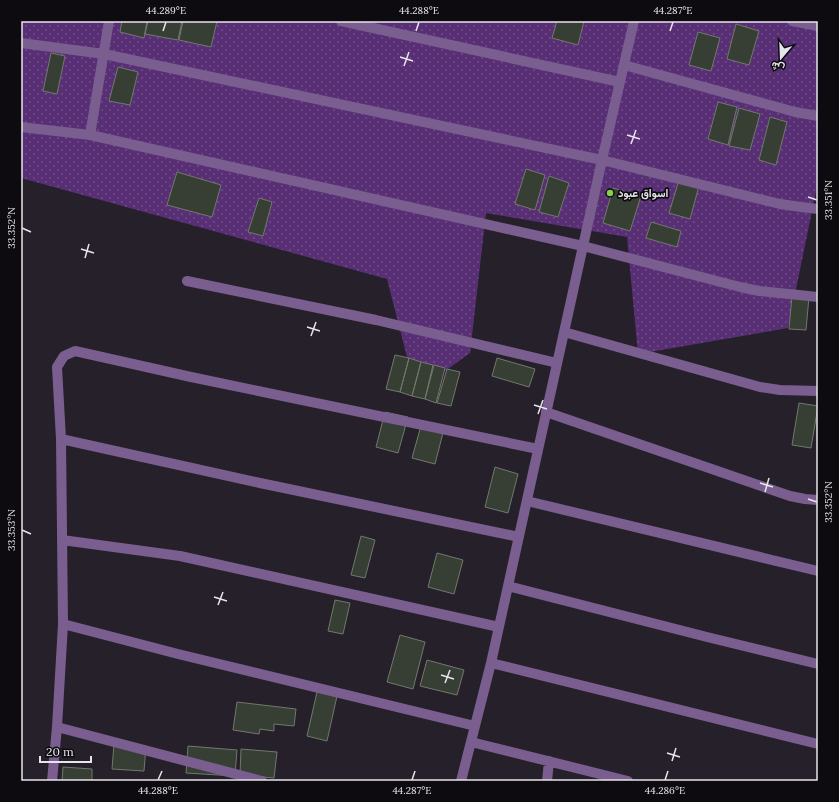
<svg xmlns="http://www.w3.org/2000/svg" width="839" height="802" font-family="Lora,Vazirmatn,serif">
	<defs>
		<pattern id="grass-dots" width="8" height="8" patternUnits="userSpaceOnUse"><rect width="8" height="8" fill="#582f75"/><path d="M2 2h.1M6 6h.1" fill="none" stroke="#704d89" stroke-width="1.8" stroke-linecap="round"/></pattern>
	</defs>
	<rect width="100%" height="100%" fill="#25202a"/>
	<path fill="url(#grass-dots)" d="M21 21H818V182L788 328 638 354 627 237 486 213 470 353 416 392 387 279 21 178Z"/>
	<path fill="#373e34" stroke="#71796d" d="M122 21H147L144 38 120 32Z
		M148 21H182L178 40 145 34Z
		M183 21H217L211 47 179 40Z
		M557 21H584L578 45 552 38Z
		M736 24 759 31 749 65 727 59Z
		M698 32 720 38 711 71 689 65Z
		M51 53 65 56 57 94 43 91Z
		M118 67 138 72 130 105 109 101Z
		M718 102 737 107 728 145 708 139Z
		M739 108 760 114 750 150 729 146Z
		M770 117 787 122 776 165 759 160Z
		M526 169 545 175 535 210 515 204Z
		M177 172 221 185 212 217 167 205Z
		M549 176 569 183 558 217 539 212Z
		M679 180 699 186 690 219 669 213Z
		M613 188 641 196 630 231 603 223Z
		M259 198 272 202 263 236 248 232Z
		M651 222 681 231 677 247 646 238Z
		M792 296 809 297 806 330 789 329Z
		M395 355 409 358 400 392 386 389Z
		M409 358 421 362 412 396 400 392Z
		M497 358 535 369 529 387 492 376Z
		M421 362 433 365 425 399 412 396Z
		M434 365 445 368 436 403 425 399Z
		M447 369 460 372 451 406 437 403Z
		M799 403 818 406 811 448 792 445Z
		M385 412 408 417 398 453 376 447Z
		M422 422 444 429 435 464 412 458Z
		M495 467 518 474 508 513 485 507Z
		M361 536 375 540 365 578 351 575Z
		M437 553 463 560 454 594 428 587Z
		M335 600 350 603 343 634 328 631Z
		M400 635 425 642 413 689 387 682Z
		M427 660 464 670 457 695 420 686Z
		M317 692 337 696 327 741 307 736Z
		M237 702 296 709 294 726 274 724V731L260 729 259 734 233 730Z
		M114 744 146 746 144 771 112 769Z
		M188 746 237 750 235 776 186 773Z
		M241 749 277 752 274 778 240 775Z
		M63 767 92 769V781H62Z"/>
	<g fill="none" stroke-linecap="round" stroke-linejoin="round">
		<path stroke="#795e8f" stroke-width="10" d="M341 21 620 82
			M792 21 818 26
			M21 43 104 54 602 160 780 204 801 207 818 209
			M624 65 795 112 818 116
			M21 127 90 135 583 246 740 287 759 291 818 297
			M90 135 109 21
			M187 281 376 320 557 363
			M564 332 760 387 780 390 818 391
			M546 412 790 496 805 499 818 500
			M61 439 260 483 519 537
			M527 501 818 571
			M62 540 180 556 499 627
			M508 586 707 637 818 664
			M63 624 178 654 475 726
			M491 663 818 744
			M57 727 262 781
			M471 742 628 781
			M52 781 57 727 63 624 61 439 57 367 64 356 75 351 191 377 538 449
			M461 781 491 663 602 160 634 21
			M547 781 549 761"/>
	</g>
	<path fill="none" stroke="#e7e4eb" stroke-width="1.5" d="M163 31 166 22M416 31 419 22M670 31 673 22M400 57 413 61M404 66 409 52M627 135 640 139M631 144 636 130M808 197 817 200M22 228 31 232M81 249 94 253M85 258 89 244M307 327 320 331M311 336 316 322M534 405 547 409M538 414 543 400M760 483 773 487M765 492 769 478M808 499 817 502M22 530 31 534M214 597 227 601M218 605 223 592M441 675 454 679M445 683 450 670M667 753 680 757M672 761 676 748M158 780 162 771M412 780 415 771M665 780 668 771"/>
	<circle fill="#84cf4d" stroke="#0d0b0f" stroke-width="1.5" cx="610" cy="193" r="4"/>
	<g text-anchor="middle" stroke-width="3.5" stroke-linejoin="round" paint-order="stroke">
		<g font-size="11" font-weight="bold" fill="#e7e4eb" stroke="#0d0b0f" text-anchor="start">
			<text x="618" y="197">اسواق عبود</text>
		</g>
	</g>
	<rect width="839" height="802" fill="none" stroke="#0d0b0f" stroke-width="44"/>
	<g transform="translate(781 58) rotate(199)" stroke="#0d0b0f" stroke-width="3" paint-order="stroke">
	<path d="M0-3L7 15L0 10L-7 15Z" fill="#e7e4eb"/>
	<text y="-6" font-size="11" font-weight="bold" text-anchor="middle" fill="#e7e4eb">ش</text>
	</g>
	<path d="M40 756v6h51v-6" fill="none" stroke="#e7e4eb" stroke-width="2"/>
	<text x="46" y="756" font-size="12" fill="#e7e4eb" stroke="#0d0b0f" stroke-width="3" paint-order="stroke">20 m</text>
	<rect x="22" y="22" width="795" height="758" fill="none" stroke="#e7e4eb" stroke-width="1.5"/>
	<g font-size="10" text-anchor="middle" fill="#e7e4eb">
		<text x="166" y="14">44.289°E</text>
		<text x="419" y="14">44.288°E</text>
		<text x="673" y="14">44.287°E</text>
		<text transform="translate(828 200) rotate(-90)" y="4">33.351°N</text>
		<text transform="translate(11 228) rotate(-90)" y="4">33.352°N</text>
		<text transform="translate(828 502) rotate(-90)" y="4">33.352°N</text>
		<text transform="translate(11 530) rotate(-90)" y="4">33.353°N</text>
		<text x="158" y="794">44.288°E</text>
		<text x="412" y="794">44.287°E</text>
		<text x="665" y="794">44.286°E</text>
	</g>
</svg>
